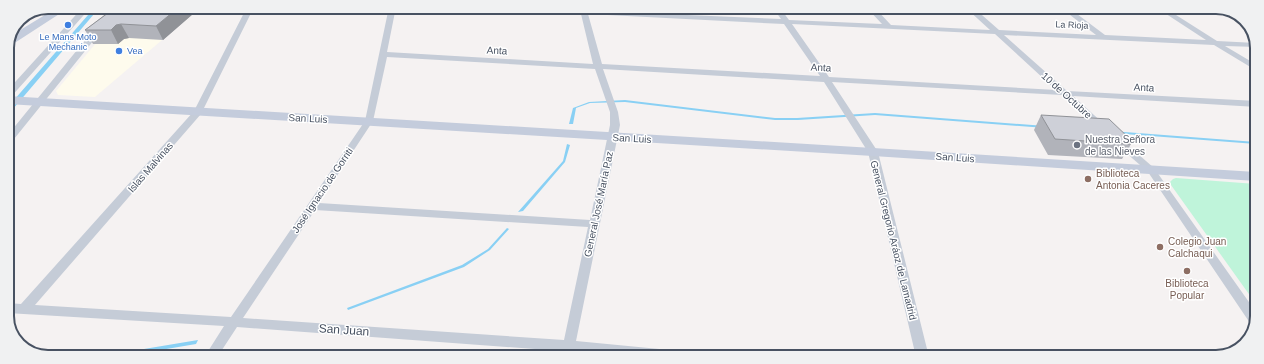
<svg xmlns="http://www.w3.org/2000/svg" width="1264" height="364" font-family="Helvetica,sans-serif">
	<rect width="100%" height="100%" fill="#f5f2f2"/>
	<path fill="#fefbed" d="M126 7H201L95 97 58 95 56 91Z"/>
	<path fill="#bff4da" d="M1176 178 1256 184V304L1171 185 1170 182 1173 179Z"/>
	<path fill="#89d0f4" d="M95 7H100L7 116V108Z
		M625 100 775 118H797L875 113 1256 142V144L875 115 798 120H775L625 102 590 103 576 108 573 124H569L573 108 589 102Z
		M567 144 570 145 565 162 523 211 518 212 563 161Z
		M507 228 509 229 490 250 464 267 348 310 347 308 462 265 488 249Z
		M198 340 196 344 125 356H102Z"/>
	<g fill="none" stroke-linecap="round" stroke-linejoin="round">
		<path fill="#c5ccd7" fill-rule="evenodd" d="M83 7H91L10 98 7 99V91Z
			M247 7H254L201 114 35 305 231 317 365 121 389 7H396L387 52 593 64 581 14 502 10 498 8H537L580 10V8H586L587 10 679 15 676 8H683L687 15 781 19 773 8H780L789 20 882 24 867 8H875L891 25 990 30 966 8H974L999 30 1096 35 1061 8H1069L1105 35 1206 40 1157 8H1165L1217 41 1256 43 1257 47 1225 46 1257 65V71L1214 45 1004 35 1067 91 1257 101V107L1073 96 1105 125 1107 127 1105 129H1099L1062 95 832 82 878 152 929 357H916L868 152 824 82 603 69 618 112 620 125 576 341 680 351 685 352 686 356H624L574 352 573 356H561L562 351 237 327 218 356H205L224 326 7 313V303L21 304 194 111ZM588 14 784 24 820 76 602 64ZM792 24 995 34 1056 90 829 77ZM387 57 595 69 610 112V125L590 220 319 203 373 121ZM315 210 588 227 564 340 243 318Z
			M95 28H98L102 30 10 144 7 145V136Z
			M1119 139 1122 140 1154 168 1256 312V327L1252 326 1148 172 1116 144 1114 142 1116 140Z"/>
		<path fill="#c4ccdc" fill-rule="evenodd" d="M58 7H70L13 44 8 45 12 35Z
			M7 96 873 148 1256 172V181L873 156 7 104Z"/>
	</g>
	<path fill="#b1b3ba" d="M201 7 163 40 129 38 124 39 118 44H93L85 30 107 13 104 9Z
		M1041 115 1131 144 1122 159 1048 155 1034 130Z"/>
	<path fill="#909297" d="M179 7H201L163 40 156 26Z
		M121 24 129 38 124 39 118 44 111 30 116 25Z"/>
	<path fill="#ced0d8" stroke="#909297" d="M107 7H179L156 26 121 24 116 25 111 30H85L112 10 104 9Z
		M1041 115 1109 119 1131 140V144L1055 139Z"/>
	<g fill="#3f7fe0" stroke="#fff" stroke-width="1.5">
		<circle cx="68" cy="25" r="4"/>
		<circle cx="119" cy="51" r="4"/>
	</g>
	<circle fill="#6b7280" stroke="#fff" stroke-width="1.5" cx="1077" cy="145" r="4"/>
	<g fill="#8d6e63" stroke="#fff" stroke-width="1.5">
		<circle cx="1088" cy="179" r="4"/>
		<circle cx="1160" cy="247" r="4"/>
		<circle cx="1187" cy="271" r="4"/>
	</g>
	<g text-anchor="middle" stroke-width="3" stroke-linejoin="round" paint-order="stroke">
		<g font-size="9" fill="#485262" stroke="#fff">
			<text transform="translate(1072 25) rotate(3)" y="3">La Rioja</text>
		</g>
		<g font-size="9" fill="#366cbe" stroke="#fff">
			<text x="68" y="40">Le Mans Moto<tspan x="68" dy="10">Mechanic</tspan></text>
			<text x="127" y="54" text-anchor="start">Vea</text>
		</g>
		<g font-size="10" fill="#485262" stroke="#fff">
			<text transform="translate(497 50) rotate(3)" y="4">Anta</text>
			<text transform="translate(821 67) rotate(3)" y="4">Anta</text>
			<text transform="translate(1144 87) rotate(3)" y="4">Anta</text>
			<text transform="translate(1067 95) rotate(42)" y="4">10 de Octubre</text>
			<text transform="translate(308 118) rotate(3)" y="4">San Luis</text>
			<text transform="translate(632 138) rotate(3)" y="4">San Luis</text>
			<text transform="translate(955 157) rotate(4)" y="4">San Luis</text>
			<text transform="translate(150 167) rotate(-49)" y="4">Islas Malvinas</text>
			<text transform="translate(322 190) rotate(-56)" y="4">José Ignacio de Gorriti</text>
			<text transform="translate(598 204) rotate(-78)" y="4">General José María Paz</text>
			<text transform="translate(894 240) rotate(76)" y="4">General Gregorio Aráoz de Lamadrid</text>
		</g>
		<g font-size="10" fill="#5b616d" stroke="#fff" text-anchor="start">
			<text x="1085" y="143">Nuestra Señora<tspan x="1085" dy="12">de las Nieves</tspan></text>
		</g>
		<g font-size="10" fill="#785e54" stroke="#fff" text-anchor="start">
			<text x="1096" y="177">Biblioteca<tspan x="1096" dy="12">Antonia Caceres</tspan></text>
			<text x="1168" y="245">Colegio Juan<tspan x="1168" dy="12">Calchaqui</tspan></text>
			<text x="1187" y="287" text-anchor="middle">Biblioteca<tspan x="1187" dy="12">Popular</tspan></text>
		</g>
		<g font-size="12" fill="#485262" stroke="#fff">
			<text transform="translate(344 330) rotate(4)" y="4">San Juan</text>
		</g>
	</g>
	<path d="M0 0H1264V364H0ZM48 14H1216A34 34 0 0 1 1250 48V316A34 34 0 0 1 1216 350H48A34 34 0 0 1 14 316V48A34 34 0 0 1 48 14Z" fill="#f0f1f2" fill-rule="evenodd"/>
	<path fill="none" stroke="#485262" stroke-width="2" d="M48 14H1216A34 34 0 0 1 1250 48V316A34 34 0 0 1 1216 350H48A34 34 0 0 1 14 316V48A34 34 0 0 1 48 14Z"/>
</svg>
